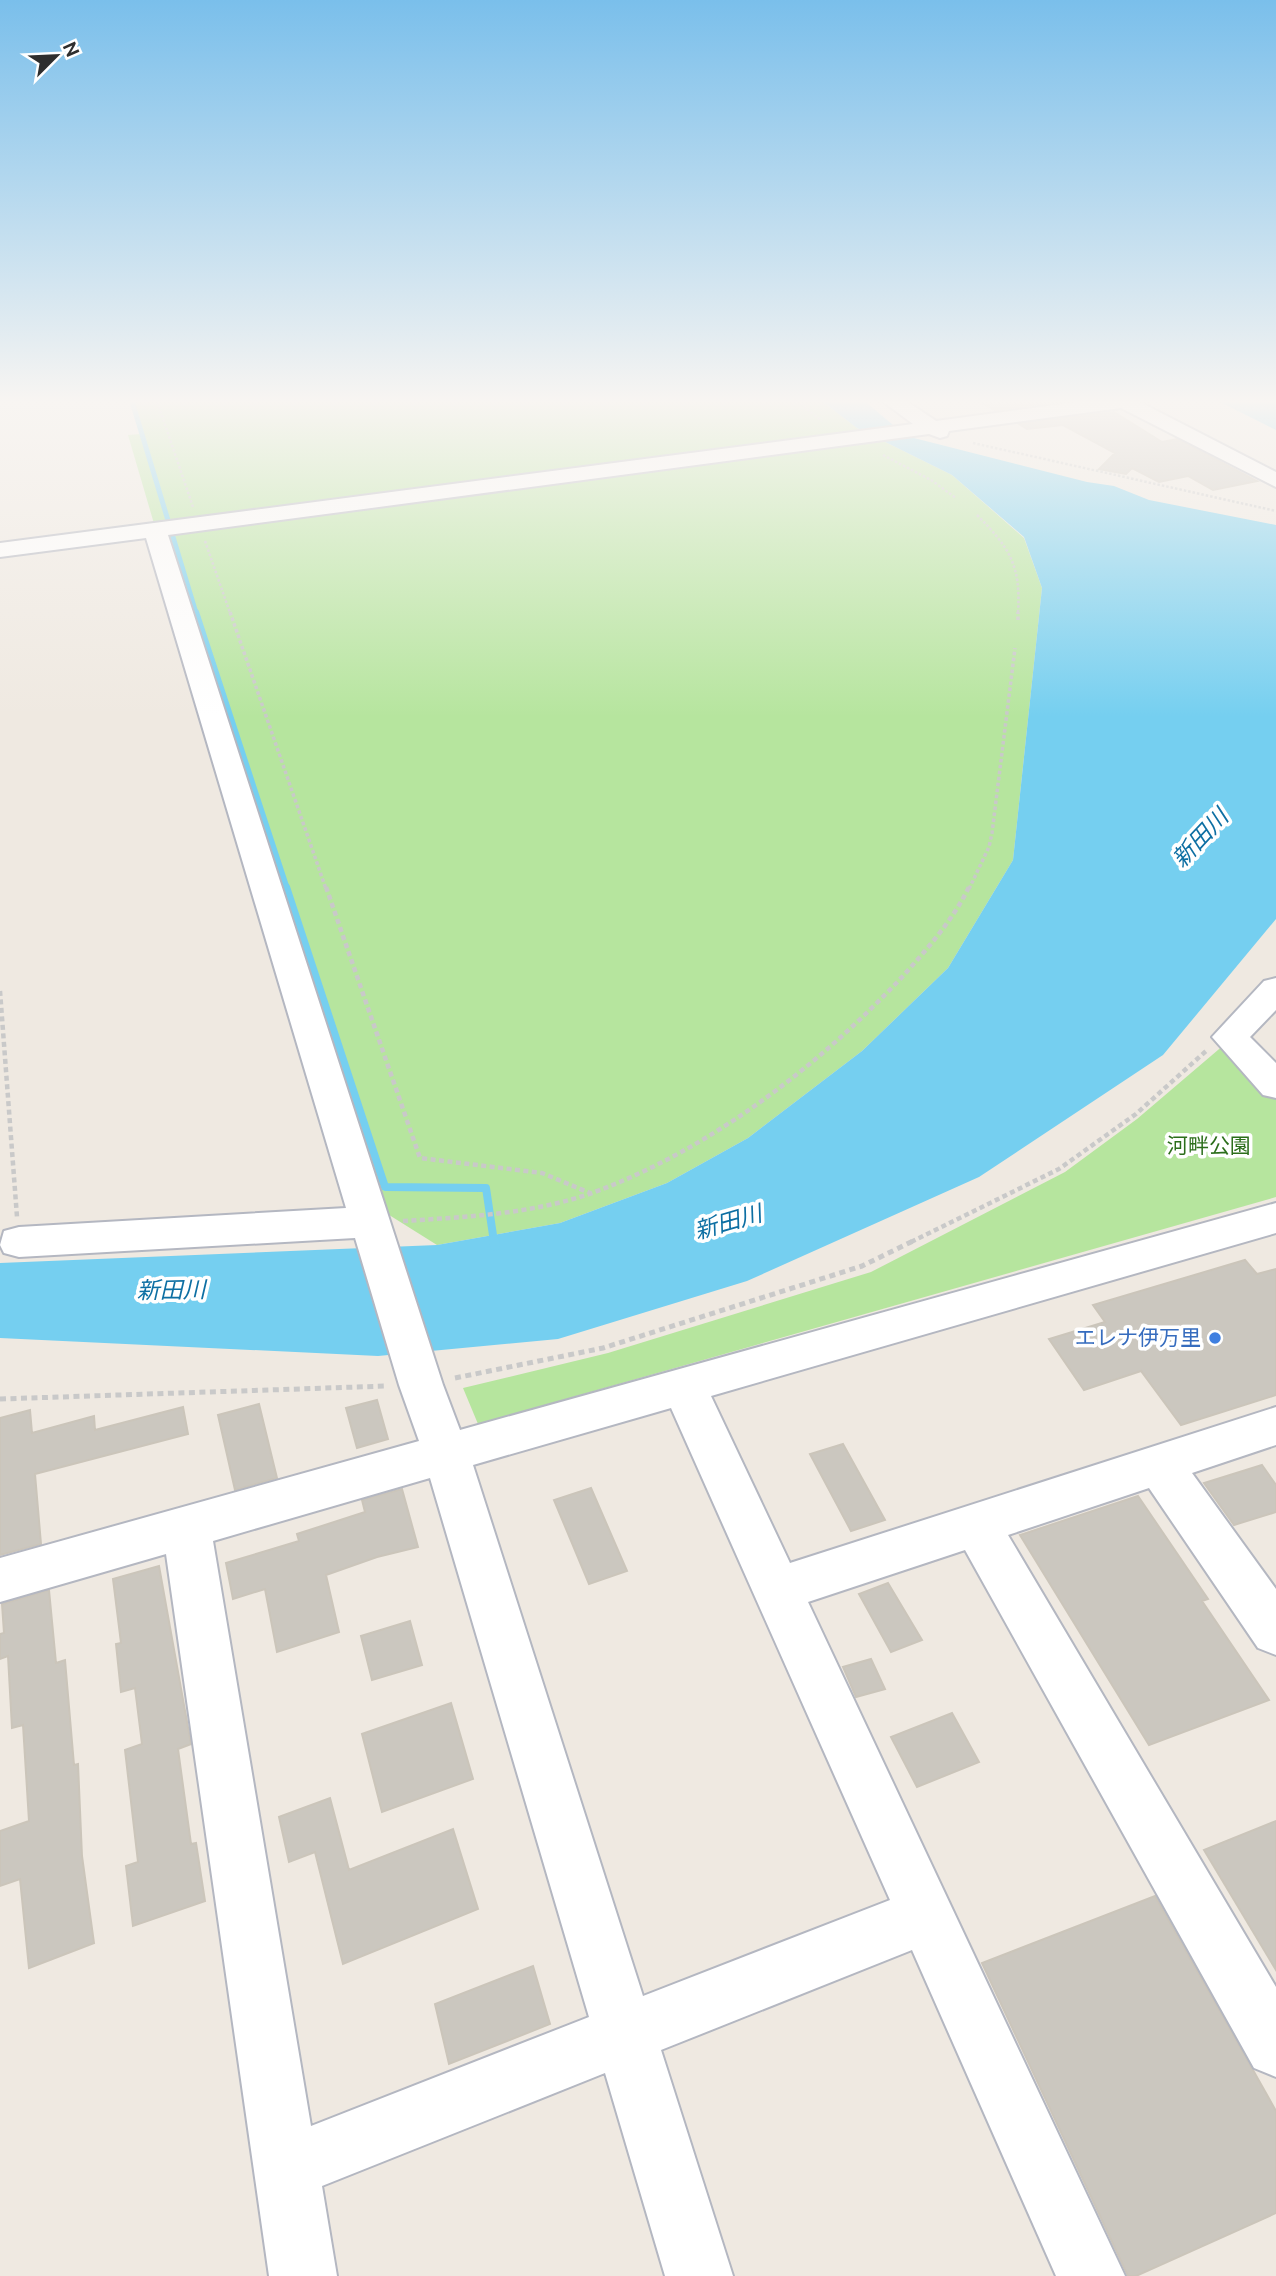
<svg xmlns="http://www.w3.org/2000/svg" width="1276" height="2276" font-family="Ubuntu,'Noto Sans JP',sans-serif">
	<rect width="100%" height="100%" fill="#efe9e1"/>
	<path fill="#b6e59e" d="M131 398H818L857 428 952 475 1024 538 1042 588 1013 860 948 968 862 1051 748 1138 667 1183 560 1223 437 1245 378 1208 155 527 128 435 141 434Z
		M1225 1044 1276 1097V1197L478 1424 463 1388 608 1353 871 1272 1065 1172 1137 1119Z"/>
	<path fill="#75cff0" d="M818 398H861L906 436 1087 482 1114 486 1149 500 1276 525V919L1163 1055 979 1177 747 1281 558 1339 378 1356 0 1338V1263L437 1245 560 1223 667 1183 748 1138 862 1051 948 968 1013 860 1042 588 1024 537 952 475 857 428Z
		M1212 398H1276V430Z"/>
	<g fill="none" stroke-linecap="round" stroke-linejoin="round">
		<path stroke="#75cff0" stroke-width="5" d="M131 398 196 613"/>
		<path stroke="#75cff0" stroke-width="6" d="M196 612 287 889"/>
		<path stroke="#75cff0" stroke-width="8" d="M286 887 385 1187 486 1188 494 1242"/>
		<path stroke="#75cff0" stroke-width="10" d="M494 1240 495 1246"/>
	</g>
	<path fill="#cbc7bf" stroke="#cbc5ba" stroke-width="2" d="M973 398H1084L995 410Z
		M1114 412 1162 442 1177 439 1257 481 1213 490 1188 476 1159 482 1132 468 1126 474 1099 469 1115 453 1063 425 1027 429 1019 424Z
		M1245 1260 1257 1274 1276 1269V1395L1181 1425 1141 1371 1084 1390 1049 1339 1105 1322 1093 1305Z
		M377 1400 388 1439 357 1448 346 1408Z
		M259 1404 277 1478 235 1490 218 1415Z
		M183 1407 188 1434 35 1474 41 1544 0 1555V1418L30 1410 32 1433 94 1416 95 1430Z
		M843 1444 885 1520 851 1531 810 1454Z
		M1262 1465 1276 1485V1512L1234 1525 1204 1483Z
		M591 1488 627 1571 589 1584 554 1500Z
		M402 1489 418 1547 377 1557 326 1575 339 1632 277 1652 265 1589 233 1599 226 1563 299 1541 297 1534 365 1512 362 1500Z
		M1138 1496 1208 1599 1202 1601 1269 1700 1149 1745 1020 1535Z
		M159 1566 191 1744 178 1749 191 1844 196 1843 205 1901 133 1926 126 1866 138 1862 125 1750 142 1744 135 1688 121 1692 116 1644 121 1643 113 1579Z
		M888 1583 922 1640 891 1652 859 1594Z
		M49 1590 56 1663 65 1660 74 1765 78 1764 82 1856 94 1943 29 1968 20 1879 0 1886V1831L29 1821 23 1725 12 1728 8 1656 0 1659V1634L4 1633 2 1604Z
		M410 1621 422 1665 372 1680 361 1636Z
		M871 1659 885 1689 856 1697 843 1667Z
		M451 1703 473 1779 382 1812 362 1734Z
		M952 1713 979 1762 917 1787 891 1737Z
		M330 1798 349 1870 453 1829 478 1909 343 1964 315 1852 289 1862 279 1817Z
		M1276 1821V1970L1204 1850Z
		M1155 1896 1276 2111V2213L1136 2276H1128L982 1963Z
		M533 1966 550 2024 449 2064 435 2004Z"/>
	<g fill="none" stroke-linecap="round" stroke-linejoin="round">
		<defs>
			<path id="minor" d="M878 398H902L936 421 1106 398H1132L1276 472V487L1121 408 949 431 947 436 940 438 929 434 168 535 443 1385 460 1430 1276 1203V1233L711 1396 790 1563 1276 1407V1445L1192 1473 1276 1589V1655L1258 1648 1149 1488 1008 1535 1276 1987V2077L1254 2068 965 1550 808 1602 1125 2276H1056L912 1950 661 2050 733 2276H665L605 2073 322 2186 337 2276H269L166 1554 0 1602V1558L419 1441 399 1385 355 1238 19 1257 4 1253 0 1245 4 1231 19 1227 346 1208 146 538 0 557V543L913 424ZM671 1408 890 1900 643 1996 473 1465ZM430 1478 589 2017 311 2126 213 1541Z
				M1276 978V1010L1250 1037 1276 1063V1098L1263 1095 1212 1037 1264 981Z"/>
		</defs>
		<use href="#minor" stroke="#b4b7c1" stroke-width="4"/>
		<path stroke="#c9c9c9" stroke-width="2.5" stroke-dasharray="2.5 2" stroke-linecap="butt" d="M156 398 193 507
			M793 398 822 421
			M973 443 1276 511
			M883 455 931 480 956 498
			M977 515C1010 548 1021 566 1018 613
			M205 541 230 613"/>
		<path stroke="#c9c9c9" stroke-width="3.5" stroke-dasharray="3.5 2.5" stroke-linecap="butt" d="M230 612 326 889
			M1018 620V612
			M969 889 989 847 992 833 1015 648"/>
		<path stroke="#c9c9c9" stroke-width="4.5" stroke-dasharray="5 3.5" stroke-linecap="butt" d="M326 887 420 1158 542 1173 590 1193
			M0 991 17 1217
			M403 1221C466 1217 532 1214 592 1193 709 1150 818 1067 903 976 927 949 953 920 969 887
			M911 1242 1059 1169 1136 1114 1206 1051"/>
		<path stroke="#c9c9c9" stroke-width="5" stroke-dasharray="6 4.5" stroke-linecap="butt" d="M455 1378 603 1348 862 1266 915 1240
			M0 1399 387 1386"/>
		<use href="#minor" fill="#fff" fill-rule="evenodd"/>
	</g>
	<linearGradient id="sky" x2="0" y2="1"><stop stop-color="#7abfeb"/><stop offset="0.56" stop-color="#f8f5f2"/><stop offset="1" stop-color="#f8f5f2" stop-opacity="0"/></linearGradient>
	<rect width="1276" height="717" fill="url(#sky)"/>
	<circle fill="#3f7fe0" stroke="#fff" stroke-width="2.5" cx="1215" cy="1338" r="7"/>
	<g text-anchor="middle" stroke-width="7" stroke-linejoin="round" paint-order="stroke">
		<g font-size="21" fill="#2c6e1b" stroke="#fff">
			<text x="1209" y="1153">河畔公園</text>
		</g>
		<g font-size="21" fill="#366cbe" stroke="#fff" text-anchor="end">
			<text x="1201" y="1345">エレナ伊万里</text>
		</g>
		<g font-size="23" font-style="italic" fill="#0d6fa3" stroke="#fff">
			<text transform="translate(1200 838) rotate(-47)" y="8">新田川</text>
			<text transform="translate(728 1222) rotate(-16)" y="8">新田川</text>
			<text transform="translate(171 1290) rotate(-1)" y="8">新田川</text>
		</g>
	</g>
	<g transform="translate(56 56) rotate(66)" stroke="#ffffff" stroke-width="5" paint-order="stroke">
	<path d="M0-5L12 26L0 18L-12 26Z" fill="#2e2e2e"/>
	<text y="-10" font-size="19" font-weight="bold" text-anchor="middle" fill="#2e2e2e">N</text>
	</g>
</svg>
